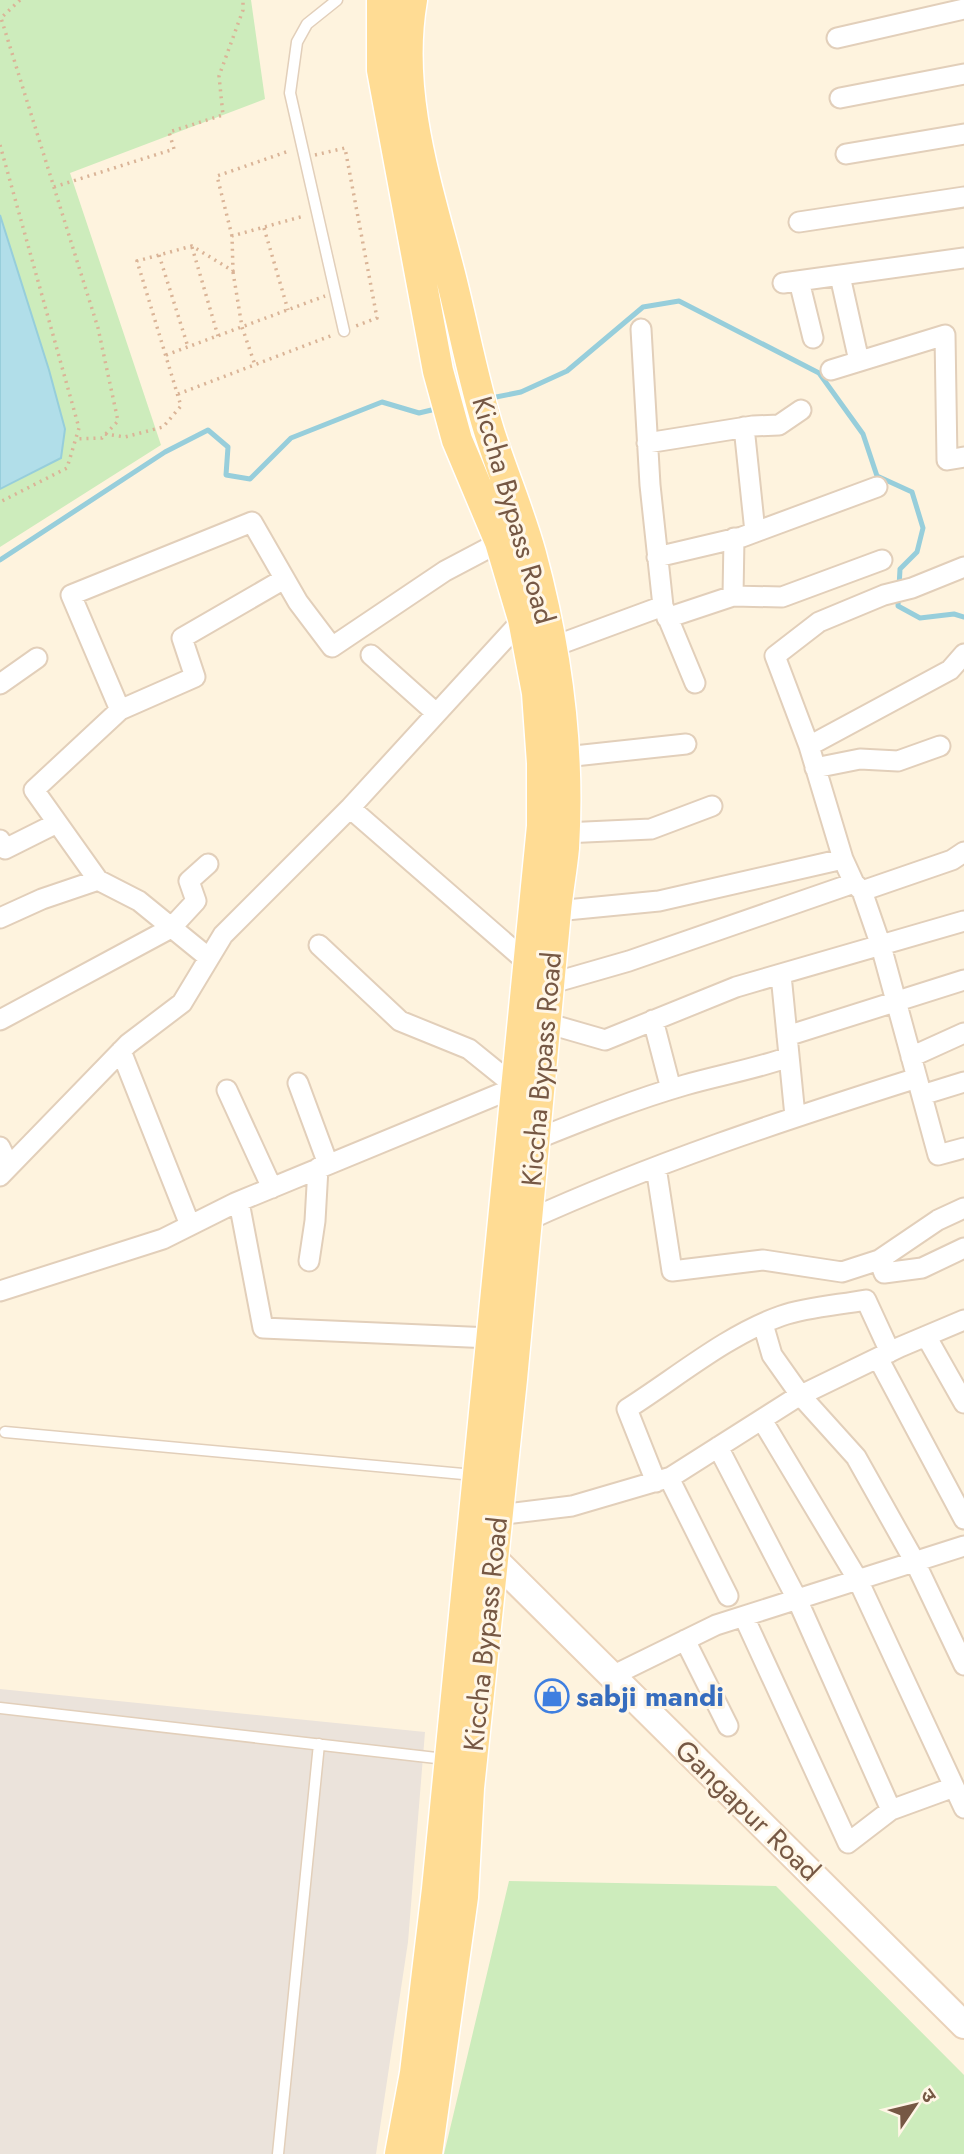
<svg xmlns="http://www.w3.org/2000/svg" width="964" height="2154" font-family="Jost,'Noto Sans Devanagari',sans-serif">
	<rect width="100%" height="100%" fill="#fef3de"/>
	<path fill="#ebe3db" d="M0 1689 425 1732 408 1942 376 2154H0Z"/>
	<path fill="#cdecbc" d="M0 0H251L265 99 70 173 161 445 0 547Z
		M509 1881 776 1886 964 2075V2154H444Z"/>
	<path fill="#b1dee9" stroke="#97cedb" stroke-width="2" d="M0 215 49 370 65 429 61 458 0 489Z"/>
	<g fill="none" stroke-linecap="round" stroke-linejoin="round">
		<path stroke="#97cedb" stroke-width="5" d="M491 398 521 392 567 371 643 307 679 301 819 373 863 434 877 476 912 492 923 528 917 552 900 569 898 606 920 618 954 614 964 617
			M0 560 165 452 208 430 228 447 226 475 250 479 291 438 382 402 419 413 440 408"/>
		<defs>
			<path id="lane" d="M337 0 307 24 297 42 290 93 344 331
				M5 1432 474 1475
				M0 1708 445 1759
				M278 2154 319 1744"/>
			<path id="street" d="M837 38 964 9
				M840 98 964 74
				M846 154 964 134
				M799 222 964 197
				M840 276 859 361
				M799 281 813 338
				M783 283 964 258
				M641 329 650 485 663 606 695 683
				M831 370 945 335 947 460 964 457
				M744 427 755 532
				M647 443 753 426 779 425 801 410
				M657 557 742 537 877 487
				M964 567 912 588 884 595 819 622 775 656 809 746 843 859 854 883 862 891 881 946 938 1155 964 1148
				M733 596 734 538
				M667 618 733 596 782 597 882 560
				M552 647 663 606
				M371 655 436 713
				M0 684 37 658
				M120 710 195 677 182 638 284 579
				M809 746 950 670 964 654
				M565 757 686 744
				M815 768 860 759 898 761 940 746
				M350 808 527 962
				M564 833 651 829 712 806
				M0 840 5 849 57 823
				M862 891 952 860 964 852
				M556 911 659 901 843 859
				M0 918 42 899 98 880
				M209 958 139 901 98 880 34 790 120 710 71 595 252 522 298 602 332 647 445 571 500 542
				M781 975 795 1116
				M549 984 629 961 854 883
				M0 1020 171 928 196 901 189 881 208 864
				M653 1020 671 1089
				M546 1023 605 1040 736 987 964 921
				M787 1036 964 980
				M121 1051 190 1225
				M911 1057 964 1033
				M298 1083 328 1164
				M227 1090 272 1188
				M922 1095 964 1082
				M534 1140C584 1120 633 1100 685 1085 720 1075 755 1069 789 1057
				M0 1147 9 1166
				M656 1167 672 1271 763 1260 842 1272 879 1260 938 1220 964 1208
				M0 1176 128 1044 182 1003 223 935 350 808 523 619
				M239 1202 263 1328 491 1338
				M526 1221C653 1163 784 1120 917 1078
				M879 1260 884 1273 922 1268 964 1248
				M309 1261 315 1221 318 1168
				M0 1291 163 1239 235 1203 516 1087 469 1049 400 1021 319 945
				M763 1324 772 1355 801 1396 856 1457 915 1562 964 1665
				M926 1336 964 1403
				M878 1358 964 1519
				M762 1420 858 1580 964 1808
				M718 1447 797 1599 891 1810
				M669 1478 728 1596
				M656 1482 627 1409C676 1378 727 1335 781 1316 807 1307 839 1305 866 1300L890 1352
				M489 1516 572 1506 671 1477 797 1397 900 1347 964 1320
				M744 1617 848 1843 891 1810 954 1787
				M685 1640 728 1726
				M612 1676 716 1625 964 1546"/>
			<path id="secondary" d="M483 1548 964 2025"/>
			<path id="primary" d="M382 0V70L438 371 457 440 500 542 523 619 537 693 542 763V826L437 1889 415 2073 400 2154
				M412 0C396 92 426 182 449 270 463 324 473 381 490 434 503 474 520 514 531 554 557 650 570 749 564 848 562 869 558 890 556 911L512 1379 469 1788 463 1897 427 2154"/>
		</defs>
		<use href="#lane" stroke="#e2cfba" stroke-width="13"/>
		<use href="#street" stroke="#e2cfba" stroke-width="23"/>
		<use href="#secondary" stroke="#ead2b9" stroke-width="30"/>
		<use href="#primary" stroke="#fff" stroke-width="33"/>
		<path stroke="#dab497" stroke-width="3.5" stroke-dasharray="2 5" stroke-linecap="butt" d="M20 0 1 18 98 328 118 421 102 438 76 439
			M0 145 79 428 67 468 0 502
			M315 155 345 148 377 318 356 326
			M54 187 174 149 169 132 223 115 219 76 243 10V0
			M264 228 288 310
			M232 236 217 176 289 151
			M192 247 218 336
			M159 255 188 347
			M233 272 242 327 255 365
			M166 355 325 296
			M178 394 333 335
			M105 434 125 437 163 427 181 406 137 261 192 246 233 271 232 236 304 216"/>
		<use href="#lane" stroke="#fff" stroke-width="10"/>
		<use href="#street" stroke="#fff" stroke-width="19"/>
		<use href="#secondary" stroke="#fff" stroke-width="26"/>
		<use href="#primary" stroke="#ffdc94" stroke-width="30"/>
	</g>
	<defs>
		<symbol id="shop-ring" viewBox="-11 -11 22 22"><circle r="9.5" fill="#fff6e6" stroke="#3f7fe0" stroke-width="1.5"/><path d="M-5-2.5h2.3a2.7 3.5 0 0 1 5.4 0H5L5.5 6h-11ZM-1.5-2.5h3a1.5 2.3 0 0 0-3 0Z" fill="#3f7fe0"/></symbol>
	</defs>
	<g fill-rule="evenodd">
		<use href="#shop-ring" x="533" y="1677" width="38" height="38"/>
	</g>
	<g text-anchor="middle" stroke-width="6" stroke-linejoin="round" paint-order="stroke">
		<g font-size="28" fill="#765844" stroke="#fff6e6">
			<text transform="translate(514 510) rotate(74)" y="10">Kiccha Bypass Road</text>
			<text transform="translate(541 1069) rotate(-85)" y="10">Kiccha Bypass Road</text>
			<text transform="translate(485 1634) rotate(-84)" y="10">Kiccha Bypass Road</text>
			<text transform="translate(748 1810) rotate(44)" y="10">Gangapur Road</text>
		</g>
		<g font-size="28" font-weight="bold" fill="#366cbe" stroke="#fff6e6" text-anchor="start">
			<text x="576" y="1706">sabji mandi</text>
		</g>
	</g>
	<g transform="translate(915 2105) rotate(55)" stroke="#fff6e6" stroke-width="5" paint-order="stroke">
	<path d="M0-5L12 26L0 18L-12 26Z" fill="#765844"/>
	<text y="-10" font-size="19" font-weight="bold" text-anchor="middle" fill="#765844">उ</text>
	</g>
</svg>
